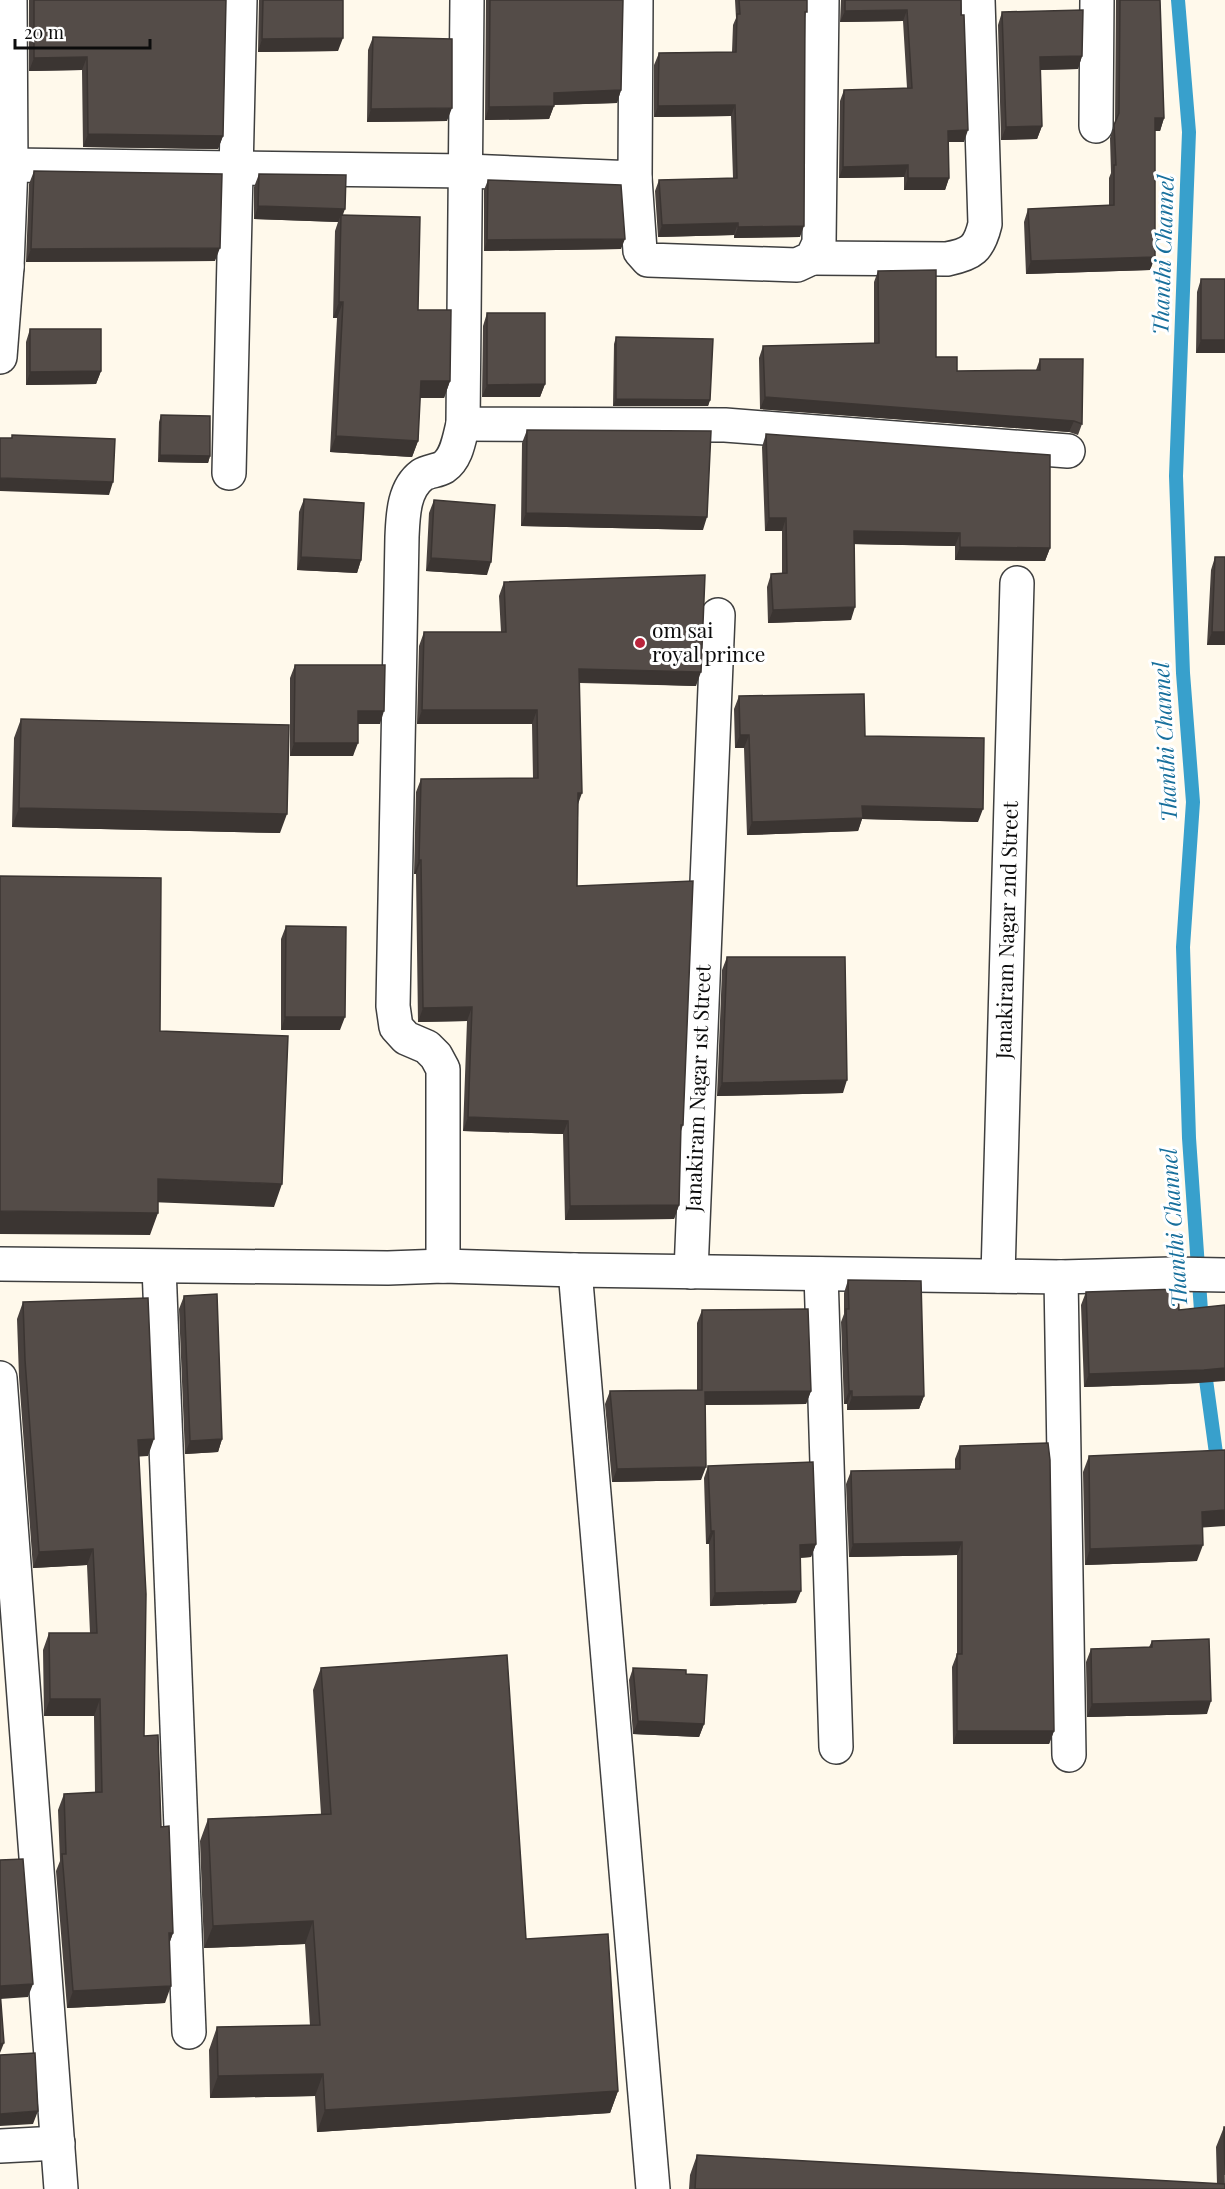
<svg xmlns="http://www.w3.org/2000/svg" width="1225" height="2189" font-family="'Playfair Display',serif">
	<rect width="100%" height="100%" fill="#fff9eb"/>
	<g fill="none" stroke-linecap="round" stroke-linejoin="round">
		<path stroke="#38a0cc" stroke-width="14" d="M1178 0 1189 132 1176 476 1183 673 1193 802 1183 947 1189 1138 1202 1325
			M1204 1365 1218 1468"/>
		<defs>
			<g id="minor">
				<path d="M10 0 11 165"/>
				<path d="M467 0 463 424 725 425 1068 451"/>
				<path d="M1096 126 1097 0"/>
				<path d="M635 178 640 251 648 260 797 265 812 258 819 243 822 0"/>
				<path d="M812 258 947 259C972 254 979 249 985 224L978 0"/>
				<path d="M0 267H7L11 165 467 171 635 178 636 0"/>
				<path d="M0 357 7 267"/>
				<path d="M229 473 240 0"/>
				<path d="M443 1266V1069L436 1056 427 1047 406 1038 396 1027 393 1006 402 537C403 517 403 489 422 475 428 471 437 471 444 467 457 458 459 439 463 424"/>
				<path d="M159 1267 189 2032"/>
				<path d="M575 1270 653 2189"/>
				<path id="s1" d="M691 1272 718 615"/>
				<path d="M821 1274 836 1747"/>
				<path id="s2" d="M998 1276 1017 583"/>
				<path d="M1061 1277 1069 1755"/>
				<path d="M0 1378 61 2189"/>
				<path d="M0 2146 58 2143"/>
			</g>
			<path id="tertiary" d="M0 1264 388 1268 443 1266 575 1270 1061 1277 1172 1274 1225 1275"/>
		</defs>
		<use href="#minor" stroke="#3f3f3f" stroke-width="36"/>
		<use href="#tertiary" stroke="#3f3f3f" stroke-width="36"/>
		<use href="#minor" stroke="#fff" stroke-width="33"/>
		<use href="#tertiary" stroke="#fff" stroke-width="33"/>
	</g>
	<path fill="#48413e" d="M29 0H226L223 136 218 149 83 147 82 70 29 71Z
		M259 0H343L338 51 258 52Z
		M486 0H623L621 90 617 103 554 105 549 119 485 120Z
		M735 0H807L805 18 800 237 734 238V235L658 237 655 191 659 180 733 178 731 116 654 117V65L659 53 732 52 733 25 736 18Z
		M841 0H961L964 142H948L949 178 945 190H904V177L839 178 840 101 844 90 907 88 903 21 840 22Z
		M1116 0H1160L1164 118 1160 131H1155V257L1150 270 1026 274 1024 222 1028 209 1109 205V178L1111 173 1110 138 1115 124Z
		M1002 12 1082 56 1078 69 1040 70 1042 126 1037 139 1001 140 998 25Z
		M373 37 447 121 367 122 368 50Z
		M34 171 215 261 26 262 29 184Z
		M259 174 342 215 418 310 450 381 444 398H420L418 441 412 457 330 452 337 318H333L335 231 338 222 254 219V187Z
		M488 180 621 249 484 251V190Z
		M878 271 936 357 957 371 1036 370 1040 359 1082 424 1078 435 1069 432 760 409 759 358 763 346 874 343V282Z
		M1201 279H1225V353H1196L1197 292Z
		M487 313 545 384 540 397H482L483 326Z
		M30 329 101 371 96 384 26 385V342Z
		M616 337 710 400 708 406H613L614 344Z
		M161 415 210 456 208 463 158 462 159 422Z
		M527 430 703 530 521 526 522 443Z
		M766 434 1050 548 1045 561 955 560V546L854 544 851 620 768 623 767 587 771 574 782 573V531H765L762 447Z
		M304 499 361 560 357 573 297 570 299 512Z
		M434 500 487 575 426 571 429 513Z
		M1215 557H1225V645H1207L1211 570Z
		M504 582 696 686 580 683 577 886 683 1125 681 1131 679 1205 674 1219 565 1220 563 1134 463 1131 467 1021 418 1022 416 874H414L416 792 421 779 533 778 532 724H417L419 646 424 632H501L499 596Z
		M295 665 380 724H358L353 756H290V678Z
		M739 696 865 736 978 822 862 819 858 831 747 835 744 748H735L734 709Z
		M21 719 280 833 12 827 14 738Z
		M286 926 340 1030H281V939Z
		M727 957 843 1093 717 1096 722 970Z
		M848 1280 924 1396 919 1409 847 1410V1404H844L841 1322 844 1314V1293Z
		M1086 1292 1179 1310 1199 1383 1084 1387 1081 1305Z
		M184 1296 222 1439 218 1452 185 1454 179 1309Z
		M23 1302 148 1456H139L144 1736 161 1827 173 1933 169 1944 165 2003 67 2008 56 1871 60 1861 58 1810 64 1794 95 1793 94 1716H44L43 1650 49 1633H90L87 1565 33 1568 19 1377 17 1319Z
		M702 1310 811 1391 806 1404 705 1405 701 1480 612 1482 605 1404 610 1391 697 1390V1323Z
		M960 1446 1054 1731 1049 1744H953L952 1667 957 1654V1555L849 1557 846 1484 851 1471 955 1469V1459Z
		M1089 1456 1197 1561 1085 1565 1083 1472Z
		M708 1466 816 1544 811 1557 800 1558 796 1603 710 1606 709 1544H706L704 1478Z
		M1152 1641 1207 1714 1087 1717 1086 1662 1091 1649 1149 1647Z
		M321 1668 526 1939 618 2091 610 2113 317 2132 315 2096 210 2098 209 2050 217 2027 310 2026 305 1944 204 1948 200 1841 208 1819 321 1814 313 1690Z
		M633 1668 686 1674 704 1724 699 1737 633 1734 629 1680Z
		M1224 2127 1225 2189H689L690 2175 697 2155 1217 2184 1216 2147Z"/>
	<path fill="#3b3532" d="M907 10 903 21 840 22 845 11Z
		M343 38 338 51 258 52 262 39Z
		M1082 56 1078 69 1035 70 1040 57Z
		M87 57 82 70 29 71 34 58Z
		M621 90 617 103 549 105 554 93Z
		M735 105 731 116 654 117 658 106Z
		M554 106 549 119 485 120 489 107Z
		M452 108 447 121 367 122 371 109Z
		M1155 118H1164L1160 131H1150Z
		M1042 126 1037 139 1001 140 1006 127Z
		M968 130 964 142H944L948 131Z
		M88 134 223 136 218 149 83 147Z
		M908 165 904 177 839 178 843 167Z
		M908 178H949L945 190H904Z
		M258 206 345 209 341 220V215L338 222 254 219Z
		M738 223 734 235 658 237 662 225Z
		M804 226 800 237 734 238 738 227Z
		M625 239 621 249 484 251 487 240Z
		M220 248 215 261 26 262 31 249Z
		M1155 257 1150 270 1026 274 1031 261Z
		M339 302H343L337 318H333Z
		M1201 340H1225V353H1196Z
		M101 371 96 384 26 385 30 372Z
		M421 381H450L444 398H415Z
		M545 384 540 397H482L487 385Z
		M765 397 1074 421 1069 432 760 409Z
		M616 399 710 400 708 406H613Z
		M336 436 418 441 412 457 330 452Z
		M160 455 210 456 208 463 158 462Z
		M0 478 113 482 109 495 0 491Z
		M526 513 707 517 703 530 521 526Z
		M769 518H786L782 531H765Z
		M854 531 960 533 955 546 849 544Z
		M960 547 1050 548 1045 561 955 560Z
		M301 557 361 560 357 573 297 570Z
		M431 558 491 562 487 575 426 571Z
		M855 607 851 620 768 623 773 610Z
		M1212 632H1225V645H1207Z
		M579 669 701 672 696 686 574 682Z
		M422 710H537L532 724H417Z
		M358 711H384L380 724H353Z
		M740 735H749L744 748H735Z
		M294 743H358L353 756H290Z
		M578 793H582L577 807Z
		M862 806 983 809 978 822 862 819 858 831 747 835 752 822Z
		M19 808 287 814 280 833 12 827Z
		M419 860H421L416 874H414Z
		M472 1007 467 1021 418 1022 423 1008Z
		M285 1017H345L340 1030H281Z
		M847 1080 843 1093 717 1096 722 1083Z
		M468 1117 568 1121 563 1134 463 1131Z
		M158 1179 282 1184 274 1207 150 1202Z
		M679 1205 674 1219 565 1220 570 1206Z
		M0 1211 158 1213 150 1235 0 1234Z
		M1225 1368V1381L1199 1383 1084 1387 1089 1374Z
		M811 1391 806 1404 701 1405 705 1392Z
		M849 1391H852L847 1404H844Z
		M924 1396 919 1409 847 1410 852 1397Z
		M154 1439 148 1456 132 1457 138 1440Z
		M222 1439 218 1452 185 1454 190 1441Z
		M706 1467 701 1480 612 1482 617 1469Z
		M1225 1510V1526L1196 1528 1202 1512Z
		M711 1531H714L709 1544H706Z
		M962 1542 957 1555 849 1557 853 1544Z
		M816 1544 811 1557 795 1558 800 1545Z
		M1203 1545 1197 1561 1085 1565 1090 1549Z
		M93 1549 87 1565 33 1568 39 1552Z
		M801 1591 796 1603 710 1606 715 1593Z
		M50 1699H100L94 1716H44Z
		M1211 1701 1207 1714 1087 1717 1092 1704Z
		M638 1721 704 1724 699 1737 633 1734Z
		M957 1731H1054L1049 1744H953Z
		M313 1921 305 1944 204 1948 213 1926Z
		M169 1933H173L167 1950Z
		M33 1984 28 1997 0 1999V1986Z
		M171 1986 165 2003 67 2008 73 1991Z
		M4 2043 0 2053V2044Z
		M323 2074 315 2096 210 2098 218 2076Z
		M618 2091 610 2113 317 2132 325 2110Z
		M38 2111 33 2124 0 2126V2114Z"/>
	<path fill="#544c48" stroke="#3b3532" stroke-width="1.5" d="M34 0H226L223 136 88 134 87 57 34 58Z
		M263 0H343V38L262 39Z
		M490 0H623L621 90 554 93V106L489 107Z
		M739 0H807V12H805L804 226 738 227V223L662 225 659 180 737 178 735 105 658 106 659 53 736 52 737 14H740Z
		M845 0H961V15H964L968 130 948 131 949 178H908V165L843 167 844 90 912 88 907 10 845 11Z
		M1120 0H1160L1164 118H1155V257L1031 261 1028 209 1114 205V165H1116L1114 125 1119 113Z
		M1083 10 1082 56 1040 57 1042 126 1006 127 1002 12Z
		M373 37 452 39V108L371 109Z
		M34 171 222 174 220 248 31 249Z
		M259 174 346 175 345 209 258 206Z
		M488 180 621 185 625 239 487 240Z
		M341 215 420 217 418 310H451L450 381H421L418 441 336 436 343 302H339Z
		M936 270V357H957V371L1040 370V359H1083L1082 424 1074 421 765 397 763 346 879 343 878 271Z
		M1201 279H1225V340H1201Z
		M487 313H545V384L487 385Z
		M30 329H101V371L30 372Z
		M616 337 713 339 710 400 616 399Z
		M161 415 210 416V456L160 455Z
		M527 430 711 431 707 517 526 513Z
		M766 434 1050 455V548L960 547V533L854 531 855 607 773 610 771 574 787 573 786 518H769Z
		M12 435 115 439 113 482 0 478V438H12Z
		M304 499 364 503 361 560 301 557Z
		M434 500 495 505 491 562 431 558Z
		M1215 557H1225V632H1212Z
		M705 575 701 672 579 669 582 793H578L577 886 693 881 683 1125H681L679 1205 570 1206 568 1121 468 1117 472 1007 423 1008 421 860H419L421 779 538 778 537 710H422L424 632H506L504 582Z
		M295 665H385L384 711H358V743H294Z
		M864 694 865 736 984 738 983 809 862 806 863 818 752 822 749 735H740L739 696Z
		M21 719 289 725 287 814 19 808Z
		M0 876 161 878 160 1031 288 1036 282 1184 158 1179V1213L0 1211Z
		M286 926 346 927 345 1017H285Z
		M727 957H845L847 1080 722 1083Z
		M848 1280 921 1281 924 1396 852 1397V1391H849L846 1309H849Z
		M1178 1289 1179 1310 1225 1305V1368L1204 1370 1089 1374 1086 1292Z
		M217 1294 222 1439 190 1441 184 1296Z
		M148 1298 154 1439 138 1440 146 1594 144 1736 158 1735 161 1827 169 1826 173 1933H169L171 1986 73 1991 62 1854H66L64 1794 102 1792 100 1699H50L49 1633H97L93 1549 39 1552 25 1360 23 1302Z
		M808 1309 811 1391 705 1392 706 1467 617 1469 610 1391 702 1390V1310Z
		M1048 1443 1050 1460 1054 1731H957V1654H962V1542L853 1544 851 1471 960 1469V1446Z
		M1225 1450V1510L1202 1512 1203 1545 1090 1549 1089 1456Z
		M813 1462 816 1544 800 1545 801 1591 715 1593 714 1531H711L708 1466Z
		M1209 1639 1211 1701 1092 1704 1091 1649 1152 1647V1641Z
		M507 1655 526 1939 608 1934 618 2091 325 2110 323 2074 218 2076 217 2027 320 2025 313 1921 213 1926 208 1819 331 1814 321 1668Z
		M633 1668 686 1670V1674L707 1675 704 1724 638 1721Z
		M23 1859 33 1984 0 1986V1860Z
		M0 1990 4 2043 0 2044Z
		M35 2053 38 2111 0 2114V2055Z
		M1224 2127H1225V2175Z
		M697 2155 1225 2184V2189H695Z"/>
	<circle fill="#ba253c" stroke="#fff" stroke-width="2" cx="640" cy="643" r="6"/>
	<g text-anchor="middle" stroke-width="6" stroke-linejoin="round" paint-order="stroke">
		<g font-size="21" fill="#0c0c0c" stroke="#fff" text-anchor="start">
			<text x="652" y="638">om sai<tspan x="652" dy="24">royal prince</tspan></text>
		</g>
		<g font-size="21" fill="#0c0c0c" stroke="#fff">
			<text dy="7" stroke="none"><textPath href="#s2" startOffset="346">Janakiram Nagar 2nd Street</textPath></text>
			<text dy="7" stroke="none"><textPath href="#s1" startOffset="184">Janakiram Nagar 1st Street</textPath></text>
		</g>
		<g font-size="22" font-style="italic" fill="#176f9c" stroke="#fff">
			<text transform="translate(1163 255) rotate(-88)" y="8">Thanthi Channel</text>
			<text transform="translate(1165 742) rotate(-93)" y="8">Thanthi Channel</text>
			<text transform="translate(1174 1228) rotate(-94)" y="8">Thanthi Channel</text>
		</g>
	</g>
	<path d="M15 39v9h135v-9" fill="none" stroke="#0c0c0c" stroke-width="3"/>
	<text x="24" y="39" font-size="18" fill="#0c0c0c" stroke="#ffffff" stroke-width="4.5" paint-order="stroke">20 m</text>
</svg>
